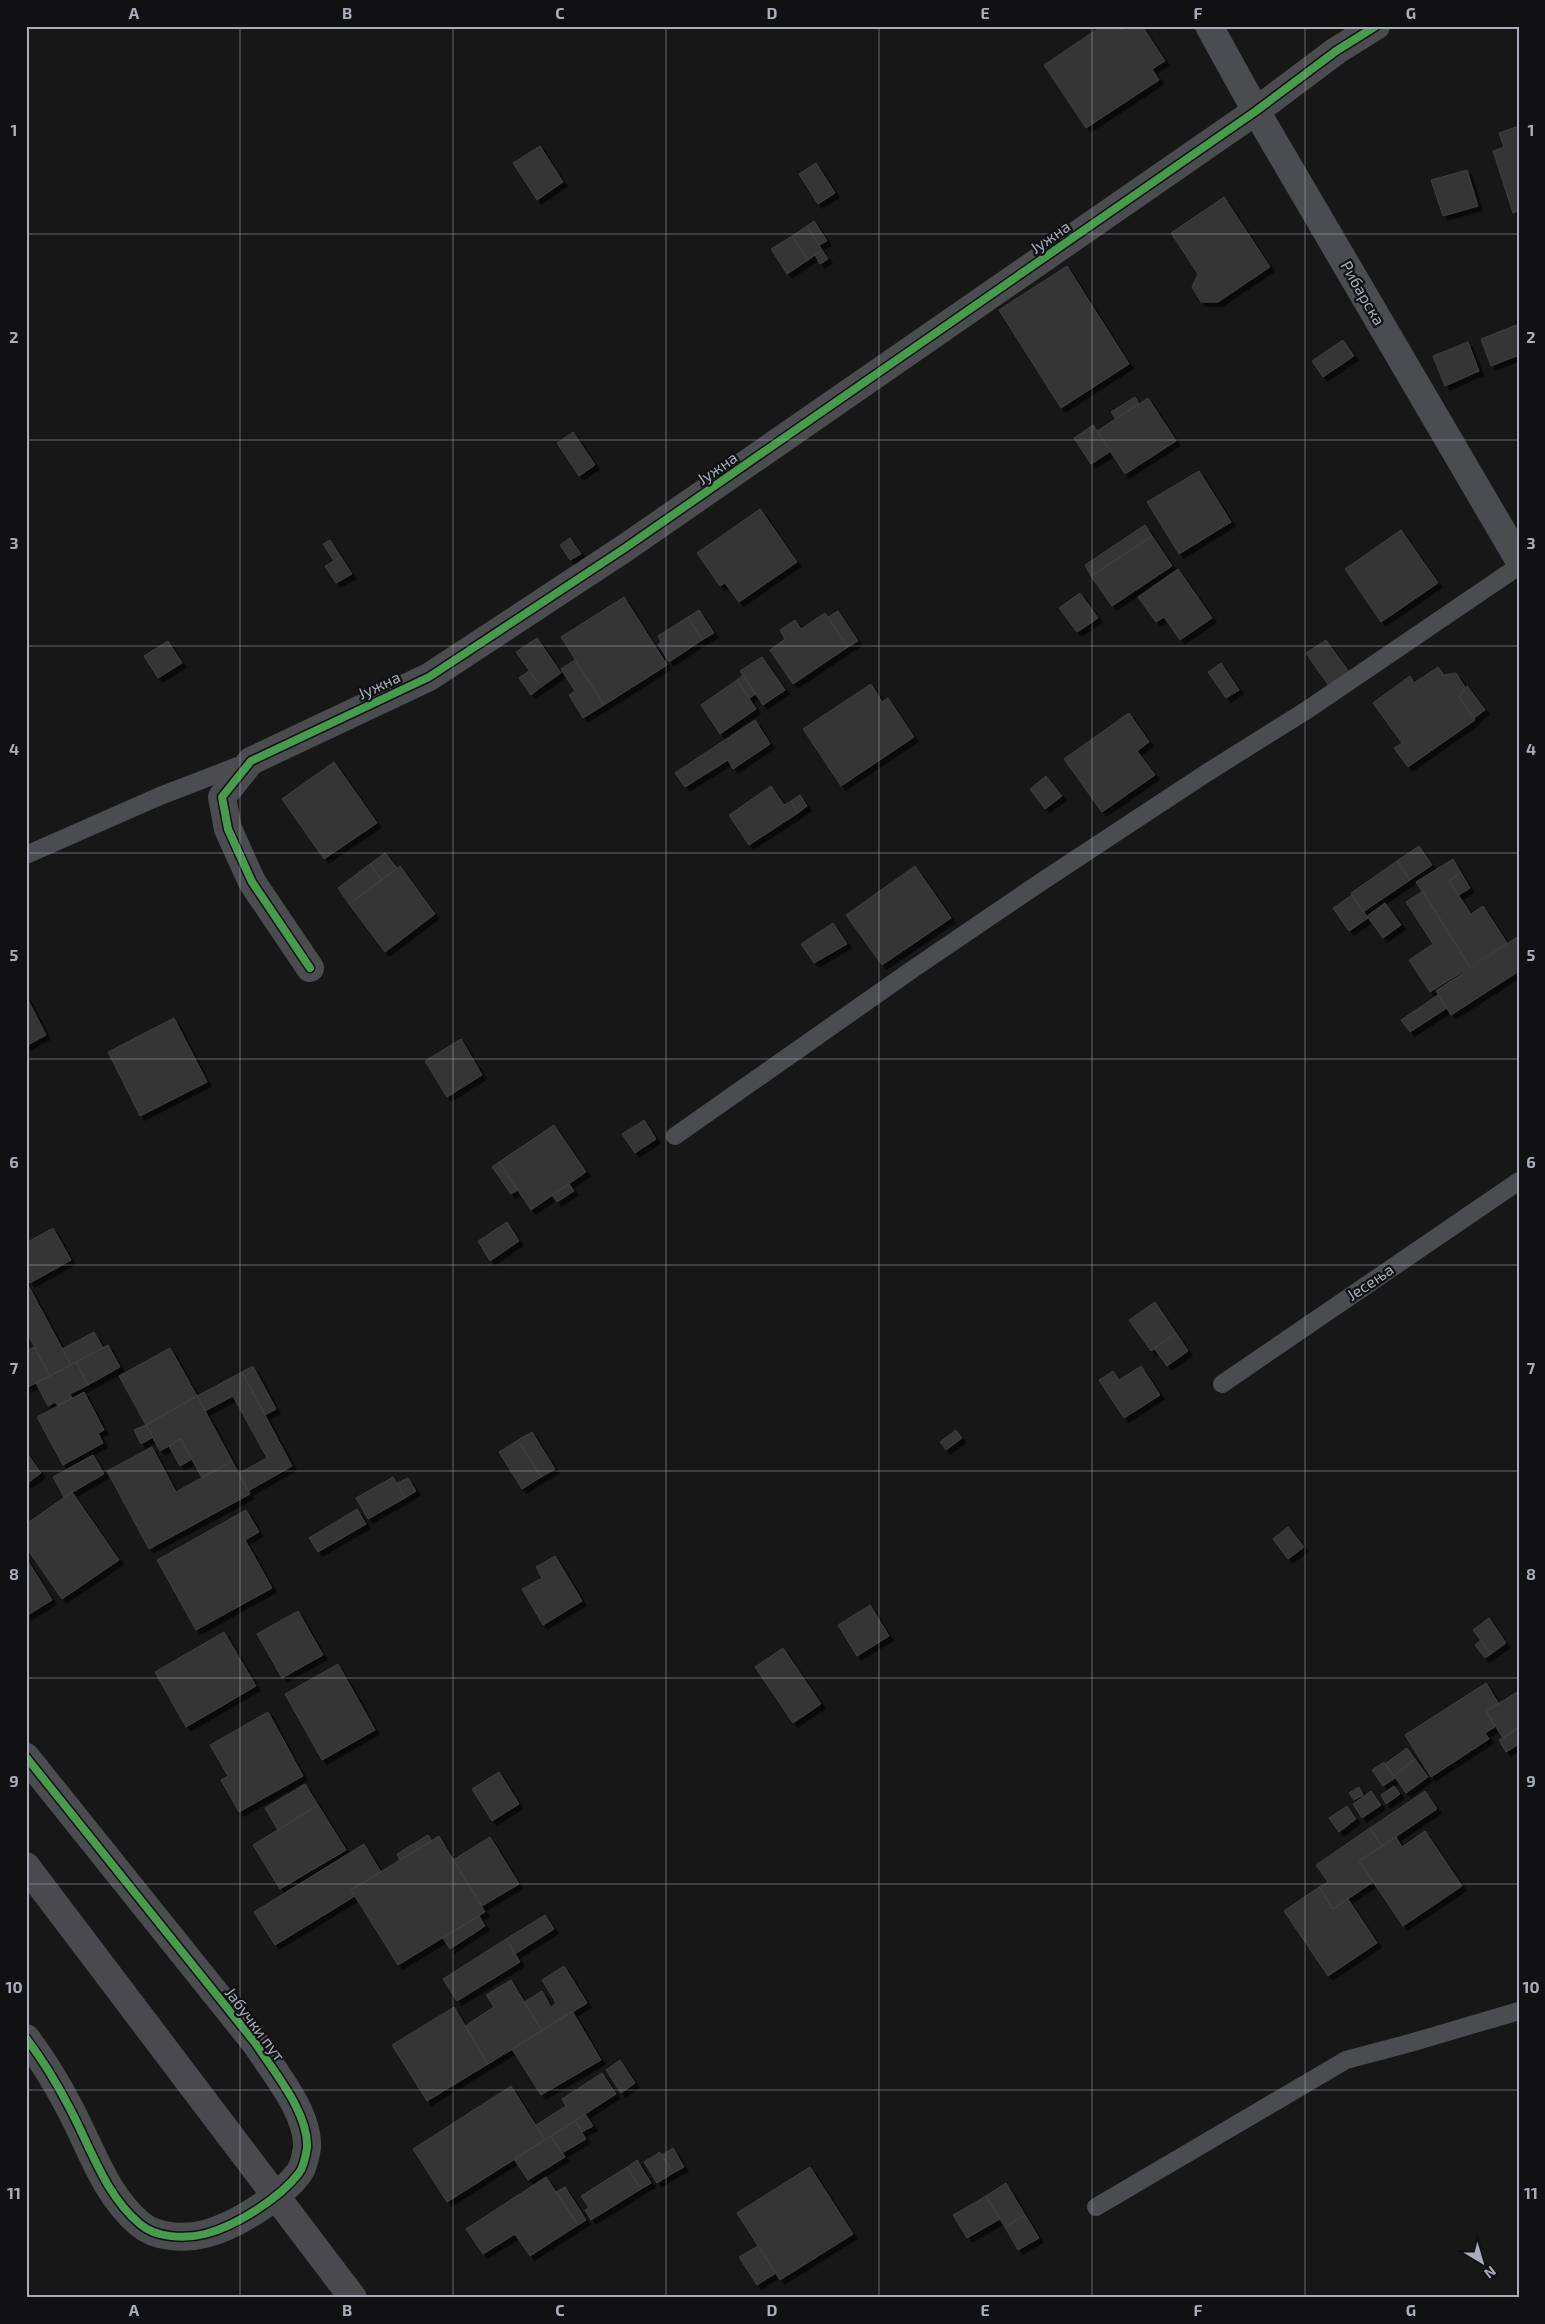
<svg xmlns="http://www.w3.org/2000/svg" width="1545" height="2324" font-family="'Exo 2',sans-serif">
	<defs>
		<filter id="shadow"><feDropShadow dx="4.5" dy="4.5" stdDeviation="0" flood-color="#0009"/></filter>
	</defs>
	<rect width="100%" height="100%" fill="#171717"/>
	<path fill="#353536" stroke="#3f4043" filter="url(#shadow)" d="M1102 26H1123L1126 31 1133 26H1142L1165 61 1152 69 1159 80 1086 128 1044 65Z
		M1519 126V211L1513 213 1493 151 1504 147 1499 133Z
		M540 146 563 182 537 200 513 163Z
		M816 163 835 193 818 204 799 174Z
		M1467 170 1478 206 1443 216 1431 180Z
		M1224 197 1270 267 1218 302H1201L1192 287 1198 274 1171 233Z
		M814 221 827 241 819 245 807 226Z
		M807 226 822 250 808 260 792 236Z
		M792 236 808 260 787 274 771 249Z
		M822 250 828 259 820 264 815 255Z
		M1067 266 1129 364 1061 408 999 310Z
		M1519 324V355L1491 366 1481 339Z
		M1343 340 1354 356 1323 377 1312 361Z
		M1468 342 1479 371 1445 386 1433 356Z
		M1135 397 1139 404 1116 419 1111 412Z
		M1148 398 1176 441 1125 474 1097 431Z
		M1093 425 1111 451 1091 464 1074 438Z
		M573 432 595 465 579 476 557 443Z
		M1199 471 1231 522 1179 554 1147 502Z
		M760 509 797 562 739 602 725 583 720 586 697 553Z
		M1145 525 1152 536 1091 576 1085 565Z
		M1401 530 1438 583 1381 622 1345 569Z
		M1152 536 1172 566 1112 606 1091 576Z
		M570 538 581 554 570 560 560 545Z
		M330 540 341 557 334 561 323 544Z
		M341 557 352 574 336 583 325 566Z
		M1178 569 1212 618 1180 640 1164 617 1156 622 1138 597Z
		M1080 593 1098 618 1077 632 1059 608Z
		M624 597 667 665 604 705 561 637Z
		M699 610 714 633 702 640 688 617Z
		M838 611 858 641 848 647 828 617Z
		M825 613 848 647 793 684 770 650 785 639 780 630 795 620 801 629Z
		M688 617 702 640 669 662 658 644 661 642 658 636Z
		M537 638 561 673 541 687 516 652Z
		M1326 640 1349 672 1329 686 1306 653Z
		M168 641 182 663 158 678 144 656Z
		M762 657 785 690 763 705 740 671Z
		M575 660 604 705 583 718 569 695 575 691 561 669Z
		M1221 663 1239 690 1226 698 1208 672Z
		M1438 667 1444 675 1456 673 1465 687 1459 697 1475 720 1408 767 1394 748 1402 743 1373 703 1410 676 1414 683Z
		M529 671 541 687 531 695 519 678Z
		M743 675 756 694 749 698 737 680Z
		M737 680 756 709 720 734 701 705Z
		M871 684 882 702 888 698 914 737 841 786 803 729Z
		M1467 686 1485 710 1474 718 1459 697Z
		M1129 713 1149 742 1137 751 1155 775 1102 812 1064 759Z
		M755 720 770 744 733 769 728 760 685 787 675 773Z
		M334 762 377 823 324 859 282 799Z
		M1046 776 1062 796 1045 809 1030 789Z
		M771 786 784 805 791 801 798 813 749 845 729 815Z
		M800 795 807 806 798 813 791 801Z
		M1419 846 1432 865 1410 880 1397 861Z
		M385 853 397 868 382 880 370 864Z
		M1453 859 1461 873 1449 881 1471 914 1483 906 1507 943 1470 967 1416 882Z
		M1397 861 1410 880 1363 912 1351 893Z
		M370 864 382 880 349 904 338 888Z
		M400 866 435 914 385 952 349 904Z
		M915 866 951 918 882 965 846 915Z
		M1461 873 1470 888 1459 895 1449 881Z
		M1423 891 1470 967 1430 992 1409 960 1433 944 1406 902Z
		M1352 895 1368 918 1349 931 1333 908Z
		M1385 903 1401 925 1383 938 1367 916Z
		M833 923 847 944 814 963 801 944Z
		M1519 936V971L1451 1015 1436 991Z
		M1438 995 1447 1008 1410 1032 1401 1020Z
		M26 996 46 1035 26 1046Z
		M174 1018 207 1082 140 1116 108 1052Z
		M461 1039 482 1075 447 1097 425 1061Z
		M644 1120 656 1139 635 1153 622 1134Z
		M554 1125 586 1172 531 1210 499 1162Z
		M499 1162 518 1190 511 1194 492 1167Z
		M569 1184 574 1191 557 1202 552 1195Z
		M507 1222 519 1241 490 1261 478 1241Z
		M53 1228 71 1260 30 1283 26 1276V1243Z
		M29 1287 71 1365 50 1376 26 1331V1288Z
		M1155 1302 1176 1333 1151 1351 1129 1320Z
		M94 1332 103 1348 71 1365 62 1349Z
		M1176 1333 1188 1351 1167 1366 1154 1348Z
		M108 1345 120 1367 88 1385 76 1362Z
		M34 1347 50 1376 26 1388V1351Z
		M170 1348 197 1396 146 1425 119 1376Z
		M76 1362 88 1385 70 1394 72 1398 58 1406 55 1402 48 1406 36 1383Z
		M253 1366 276 1409 265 1415 242 1372Z
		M1141 1366 1160 1395 1124 1418 1099 1380 1113 1371 1119 1380Z
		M242 1372 292 1466 248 1491 239 1473 267 1458 233 1396 205 1411 197 1396Z
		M84 1392 104 1430 98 1433 103 1443 63 1465 37 1417Z
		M197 1396 232 1461 202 1478 181 1439 160 1451 146 1425Z
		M146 1425 153 1437 141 1444 134 1430Z
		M956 1430 962 1438 946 1450 940 1442Z
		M532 1432 555 1469 541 1477 518 1440Z
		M181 1439 192 1459 180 1466 169 1446Z
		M518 1440 541 1477 522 1489 499 1452Z
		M152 1447 176 1492 232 1461 250 1494 149 1549 107 1471Z
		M26 1452 41 1473 26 1484Z
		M93 1455 104 1474 64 1497 53 1477Z
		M393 1477 405 1498 368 1519 356 1498Z
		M408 1478 416 1491 405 1498 397 1483Z
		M72 1492 119 1560 62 1599 26 1547V1524Z
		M357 1509 366 1524 318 1552 309 1538Z
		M246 1510 259 1532 245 1540 272 1588 196 1630 157 1560Z
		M1288 1527 1304 1547 1288 1559 1273 1539Z
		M555 1556 582 1601 543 1625 522 1589 542 1578 536 1567Z
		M26 1558 52 1600 26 1616Z
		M870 1605 889 1636 857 1656 838 1625Z
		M298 1611 323 1655 282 1678 257 1634Z
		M1489 1618 1506 1643 1491 1654 1473 1630Z
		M224 1632 256 1686 186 1727 155 1672Z
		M1481 1640 1491 1654 1485 1658 1475 1645Z
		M783 1648 821 1704 793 1723 755 1667Z
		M338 1664 375 1730 322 1760 285 1694Z
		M1486 1683 1499 1704 1486 1711 1495 1727 1485 1733 1489 1739 1431 1777 1405 1735Z
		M1519 1691V1727L1503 1738 1486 1711Z
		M268 1712 303 1776 239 1812 221 1780 228 1776 210 1745Z
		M1519 1727V1744L1506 1752 1499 1740Z
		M1407 1748 1415 1759 1394 1776 1385 1764Z
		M1415 1759 1428 1777 1406 1793 1394 1776Z
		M1384 1762 1395 1778 1383 1786 1372 1770Z
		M499 1772 519 1804 492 1821 472 1789Z
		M305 1784 318 1805 278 1830 265 1808Z
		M1394 1786 1400 1794 1386 1804 1381 1795Z
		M1359 1787 1363 1795 1354 1800 1349 1793Z
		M1371 1791 1381 1805 1362 1818 1353 1804Z
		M1425 1791 1437 1809 1382 1846 1370 1828Z
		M318 1805 346 1850 280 1889 253 1845Z
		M1347 1806 1356 1819 1339 1832 1329 1818Z
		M1370 1828 1382 1846 1359 1861 1373 1882 1333 1909 1319 1887 1328 1882 1316 1865Z
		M1425 1831 1462 1886 1403 1926 1359 1861 1396 1837 1402 1847Z
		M428 1835 432 1841 400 1860 397 1854Z
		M439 1836 485 1912 398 1965 351 1890Z
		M490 1837 519 1884 482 1906 453 1860Z
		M364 1844 381 1872 351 1890 355 1896 275 1945 254 1912Z
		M1319 1887 1333 1909 1348 1899 1377 1943 1328 1976 1284 1911Z
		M545 1915 554 1929 515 1954 506 1939Z
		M479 1916 485 1926 450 1949 443 1938Z
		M506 1939 520 1962 457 2001 443 1979Z
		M564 1966 587 2003 542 2031 524 2002 542 1991 551 2007 556 2003 542 1980Z
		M511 1980 542 2031 488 2064 465 2026 494 2007 486 1995Z
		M454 2007 488 2064 427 2101 392 2045Z
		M572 2011 601 2060 541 2095 512 2049Z
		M620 2060 635 2083 621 2093 606 2070Z
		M602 2073 616 2094 545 2140 536 2125 566 2106 562 2099Z
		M511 2086 545 2140 447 2202 413 2149Z
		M585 2114 593 2126 582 2132 575 2121Z
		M575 2121 586 2139 562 2153 551 2136Z
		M551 2136 565 2157 528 2180 514 2159Z
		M673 2148 684 2167 673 2173 662 2155Z
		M660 2152 673 2173 657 2183 644 2162Z
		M637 2160 651 2183 641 2189 627 2167Z
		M627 2167 641 2189 591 2220 585 2210 589 2208 581 2196Z
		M810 2167 853 2234 780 2280 737 2213Z
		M546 2177 578 2225 530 2256 515 2234 483 2254 466 2229Z
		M1006 2183 1025 2215 1005 2227 986 2196Z
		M565 2187 586 2220 578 2225 556 2192Z
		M986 2196 1000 2219 967 2238 953 2215Z
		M1025 2215 1039 2238 1018 2250 1005 2227Z
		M758 2246 776 2273 757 2285 739 2257Z"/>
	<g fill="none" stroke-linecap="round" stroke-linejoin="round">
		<path stroke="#4b4c50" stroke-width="18" d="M26 855 160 796 248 762
			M675 1136 913 969 1041 882 1208 772 1307 710 1519 566
			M1222 1384 1519 1181
			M1096 2207 1346 2060 1410 2043 1519 2011"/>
		<path stroke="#4b4c50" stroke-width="28" d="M1209 26 1256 111 1519 560
			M310 968 252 882 228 829 222 797 251 761 429 677 625 548 1256 111 1336 51 1376 26
			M26 1757 256 2044C274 2072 309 2113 307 2148 306 2154 303 2168 299 2173 280 2198 236 2226 205 2234 185 2239 156 2238 140 2224 104 2194 90 2145 68 2105 56 2082 42 2059 26 2038"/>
		<path stroke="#4a4a4e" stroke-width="28" d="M26 1866 353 2298"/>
		<defs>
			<path id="cycleway" d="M310 968 252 882 228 829 222 797 251 761 429 677 625 548 1256 111 1336 51 1376 26
				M26 1757 256 2044C274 2072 309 2113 307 2148 306 2154 303 2168 299 2173 280 2198 236 2226 205 2234 185 2239 156 2238 140 2224 104 2194 90 2145 68 2105 56 2082 42 2059 26 2038"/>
		</defs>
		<use href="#cycleway" stroke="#111113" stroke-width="11"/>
		<use href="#cycleway" stroke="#469c4c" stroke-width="8"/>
	</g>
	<path fill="none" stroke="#a8adb8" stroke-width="1" stroke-opacity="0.55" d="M240 26V2298M453 26V2298M666 26V2298M879 26V2298M1092 26V2298M1305 26V2298M26 234H1519M26 440H1519M26 646H1519M26 853H1519M26 1059H1519M26 1265H1519M26 1471H1519M26 1678H1519M26 1884H1519M26 2090H1519"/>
	<g text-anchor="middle" stroke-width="4.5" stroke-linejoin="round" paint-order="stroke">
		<g font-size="16" fill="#a8adb8" stroke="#111113">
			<text transform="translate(1050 237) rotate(-35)" y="6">Јужна</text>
			<text transform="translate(1363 293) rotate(60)" y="6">Рибарска</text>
			<text transform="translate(717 468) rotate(-35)" y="6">Јужна</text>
			<text transform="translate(379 685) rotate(-25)" y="6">Јужна</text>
			<text transform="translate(1370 1282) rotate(-34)" y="6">Јесења</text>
			<text transform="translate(255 2024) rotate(53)" y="6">Јабучки пут</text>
		</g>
	</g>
	<rect width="1545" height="2324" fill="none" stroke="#111113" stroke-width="55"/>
	<g transform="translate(1482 2262) rotate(142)" stroke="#111113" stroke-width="4" paint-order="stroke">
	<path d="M0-4L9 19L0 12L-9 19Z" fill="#a8adb8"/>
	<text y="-8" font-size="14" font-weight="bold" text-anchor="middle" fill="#a8adb8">N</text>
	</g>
	<rect x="28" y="28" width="1490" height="2268" fill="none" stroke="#a8adb8" stroke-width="2"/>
	<g font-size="16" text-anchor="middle" font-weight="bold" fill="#a8adb8">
		<text x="134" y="19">A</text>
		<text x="347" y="19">B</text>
		<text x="560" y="19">C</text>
		<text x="772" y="19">D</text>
		<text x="985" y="19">E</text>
		<text x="1198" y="19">F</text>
		<text x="1411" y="19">G</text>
		<text x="14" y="136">1</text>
		<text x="1531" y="136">1</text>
		<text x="14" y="343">2</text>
		<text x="1531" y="343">2</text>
		<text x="14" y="549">3</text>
		<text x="1531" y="549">3</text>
		<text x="14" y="755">4</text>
		<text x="1531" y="755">4</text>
		<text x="14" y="961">5</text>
		<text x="1531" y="961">5</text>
		<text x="14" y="1168">6</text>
		<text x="1531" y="1168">6</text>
		<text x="14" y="1374">7</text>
		<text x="1531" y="1374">7</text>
		<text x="14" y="1580">8</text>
		<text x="1531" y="1580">8</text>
		<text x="14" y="1787">9</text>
		<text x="1531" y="1787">9</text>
		<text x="14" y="1993">10</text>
		<text x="1531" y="1993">10</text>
		<text x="14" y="2199">11</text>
		<text x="1531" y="2199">11</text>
		<text x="134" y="2316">A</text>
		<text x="347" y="2316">B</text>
		<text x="560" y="2316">C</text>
		<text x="772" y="2316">D</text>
		<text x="985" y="2316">E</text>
		<text x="1198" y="2316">F</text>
		<text x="1411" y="2316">G</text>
	</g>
</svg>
